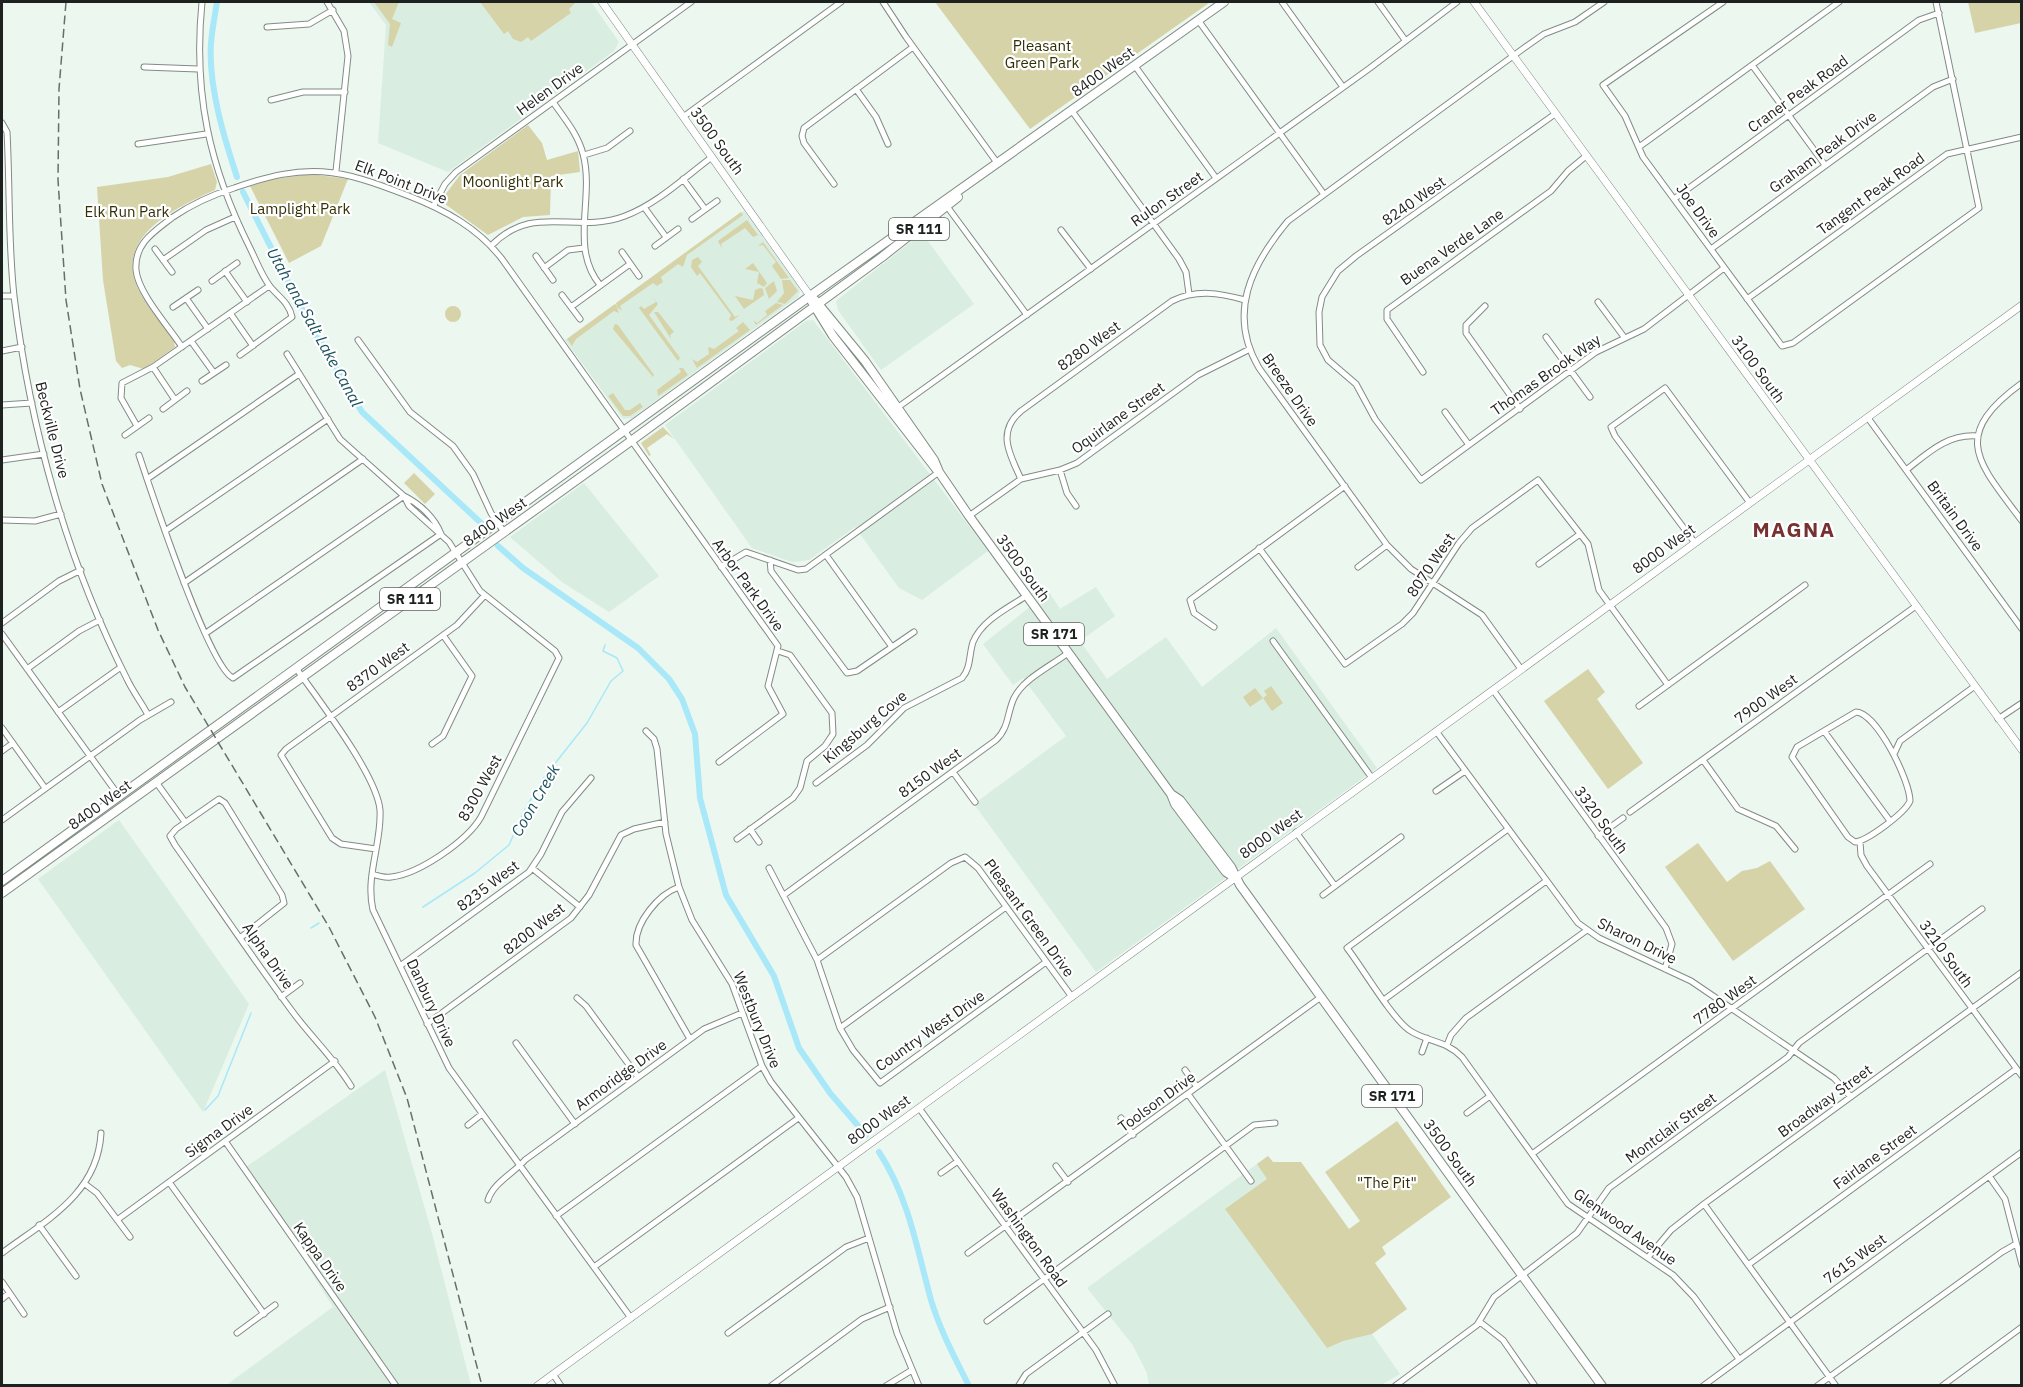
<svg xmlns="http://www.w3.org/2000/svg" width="2023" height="1387" font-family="'IBM Plex Sans',sans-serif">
	<rect width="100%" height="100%" fill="#ebf7ef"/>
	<path fill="#d9ede1" d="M369 2H591L619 42 614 51 448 172 378 143 386 25Z
		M744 211 797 284 800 291 798 297 632 418 623 419 565 340Z
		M922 233 974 304 881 370 838 310 836 301Z
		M813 320 988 551 922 600 899 588 855 527 809 560 792 562 752 548 665 425 806 321Z
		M584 483 659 576 609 612 562 582 510 537Z
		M1096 587 1115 616 1080 641 1107 679 1166 637 1202 687 1276 628 1377 768 1096 972 974 804 1066 736 1023 678 1013 685 983 644 1049 592 1060 609Z
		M119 820 249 1004 203 1112 38 879Z
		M385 1070 431 1230 471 1385 225 1386 333 1307 246 1167Z
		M1268 1156 1273 1162H1301L1344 1233 1401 1312 1372 1334 1400 1374 1381 1385H1149L1147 1373 1132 1344 1087 1288Z"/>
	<path fill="#d6d3a8" d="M374 2H399L392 19 401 23 392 47 388 45 390 24Z
		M480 2H576L569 9 571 13 531 41 528 37 521 42 513 39 508 31 504 34Z
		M935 2H1209V3L1030 129Z
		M1968 2H2021V23L1975 33Z
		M528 125 542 143 547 160 578 151 580 172 551 176 550 215 523 217 488 235 445 204 442 199 460 175Z
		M211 164 217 182 215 190C181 205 122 232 134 278 140 300 161 322 174 341L175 347 144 369 130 365 122 368 116 361 103 280 97 187 168 177Z
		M310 174 348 179 321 246 289 263 250 186 270 180Z
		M741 212 743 215 687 255 683 267 678 264 661 277 663 282 657 286 653 283 620 306 622 311 617 307 619 313 614 311 576 339 572 346 567 339 615 304 617 307 616 303Z
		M747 220 758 235 753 237 745 228 721 244 722 249 718 241Z
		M763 242 789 278 781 279 772 266 776 262 763 245 758 246Z
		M698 257 702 262 698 266 735 317 740 315 732 321 729 320 731 315 700 273 697 276 691 267 692 260Z
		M753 263 767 283 764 287 757 283 759 272 745 269Z
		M782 280H790L798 291 785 304 777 302 784 293Z
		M774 281 777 291 769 299 765 288Z
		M760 288 763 289 764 295 744 309 735 296 753 300 755 290Z
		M653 297 658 304 649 315 680 358 678 361 639 308 641 306 644 309 656 302Z
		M776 303 783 305 756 325 753 320 757 323 767 315 765 311Z
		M445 314a8 8 0 1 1 16 0a8 8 0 1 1-16 0Z
		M654 312H658L674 332 670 335 671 339Z
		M743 322 750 330 697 368 692 359 697 362 709 354 708 347 714 349 739 331 736 328Z
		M615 324 618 325 654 375 653 377 613 329Z
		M679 368H683L688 375 658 396 657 390 681 372Z
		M613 393 625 410H630L640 403 643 407 630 416H623L608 396Z
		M663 427 674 439 667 434 647 448 651 455 649 456 641 443Z
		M414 473 435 494 425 504 404 483Z
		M1588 669 1605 692 1597 699 1643 763 1608 789 1544 701Z
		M1271 686 1283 703 1272 711 1263 698 1250 707 1243 697 1255 688 1263 698 1267 695 1264 691Z
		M1698 843 1727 882 1742 871 1757 868 1770 861 1805 909 1733 961 1665 867Z
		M1397 1121 1451 1197 1382 1247 1386 1254 1375 1263 1407 1309 1372 1334 1343 1341 1327 1348 1225 1209 1267 1179 1257 1164 1268 1156 1273 1162H1301L1349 1229 1360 1221 1325 1172Z"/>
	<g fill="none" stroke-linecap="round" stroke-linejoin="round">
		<path stroke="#a8e8f8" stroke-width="1.5" d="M423 907 475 873 509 845 525 809 545 776 587 723 611 681 623 671 617 658 603 651 605 645
			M311 928 319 923
			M205 1110 218 1096 251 1013"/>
		<path stroke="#a8e8f8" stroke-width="6" d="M217 2C215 15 212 29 211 43 208 85 224 138 237 177
			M243 192 307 319 362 412 481 523
			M498 546 523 568 638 648 669 679 682 699 695 734 700 798 726 895 774 976 799 1048 830 1093 866 1135
			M879 1152C909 1198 917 1249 931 1300 940 1330 955 1358 969 1386"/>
		<defs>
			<path id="minor" d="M202 2C193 93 209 166 250 248 256 260 261 274 269 285 277 296 289 302 292 317L240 355
				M327 2 344 31 348 56 336 171
				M883 2 906 37 998 164
				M1282 2 1343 87
				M1378 2 1405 40
				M1723 2 1603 85 1625 116 1643 157 1782 346 1793 343 1979 208 1936 2
				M1198 20 1323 193
				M267 27 309 24 333 10
				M1752 65 1825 165
				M1135 66 1216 178
				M144 67 198 69
				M856 89 876 117 888 144
				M271 100 303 92H345
				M553 102C564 118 578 134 583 154 595 198 569 247 600 285
				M1072 111 1179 259 1186 272 1189 294
				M1555 114 1356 256 1338 271 1322 297 1319 312 1320 345 1328 360 1356 384 1375 419 1421 480 1596 352 1644 329 1724 268
				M683 117 841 2
				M2 123 7 132C10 187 8 241 14 296 30 428 67 561 127 679 133 692 142 703 148 715
				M138 144 206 134
				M1639 147 1839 2
				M584 155 607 148 630 131
				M683 179 705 209
				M834 184 804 143 802 136 804 128 913 47
				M1674 199 1919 20 1939 13
				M434 205 445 184 456 172 691 2
				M946 205 1027 315
				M644 207 666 237
				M692 219 717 201
				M1061 230 1091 269
				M491 246C533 202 575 235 625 216 657 204 685 177 712 157
				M655 246 678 229
				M155 249 172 272
				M1711 249 1933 87 1953 79
				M622 252 639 276
				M536 256 553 280
				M163 260 206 230 235 217
				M544 268 568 250 584 248
				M225 271 247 302
				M212 281 237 263
				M562 295 580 319
				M2 296H14
				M186 298 208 329
				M1747 299 1947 154 2022 137
				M1598 302 1624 337
				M1485 306 1466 325V333L1520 409
				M173 307 198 290
				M571 307 630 264
				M230 313 253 346
				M1546 337 1590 397
				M358 340 410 412 453 446 473 474 491 513 504 532
				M191 341 214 373
				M182 347C169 327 138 293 136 270 134 243 155 231 173 217 192 204 212 195 234 188 308 162 338 168 409 196 445 210 478 228 502 259L778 646 768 686 783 714 719 762
				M2 351 22 347
				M153 367 175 400
				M1423 372 1387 319V310L1551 191 1568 171 1586 156
				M202 381 226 365
				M2022 383C1949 436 1978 462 2022 521
				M2 405 32 403
				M897 408 1370 68 1457 2
				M163 409 187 391
				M1445 412 1469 445
				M1868 418 2022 629
				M137 426 121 398 122 383 153 367 269 286
				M125 435 149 418
				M139 455C150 488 209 667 233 678L441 534
				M2 460 44 454
				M1060 470 1067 493 1076 506
				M1906 470C1928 453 1947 434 1977 436
				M147 479 299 374
				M1021 479C1010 455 996 432 1021 411L1172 301C1197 289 1219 293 1245 300
				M969 516 1021 479 1060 470 1077 463 1198 375 1248 350
				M2 520 35 521 61 514
				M165 531 328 419
				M1695 543 1615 436 1611 427 1665 388 1750 503
				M1259 548 1345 664 1402 624 1413 613 1459 543 1472 528 1538 480 1588 544 1599 590 1668 685
				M826 555 892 647
				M770 560 771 571 847 673 857 671 914 632
				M1539 564 1580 534
				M721 567 746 552 798 570 806 569 939 472
				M1358 567 1387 545
				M184 583 363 459
				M2 623 59 581 81 570
				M1214 627 1194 613 1190 600 1345 486
				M206 633 404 496 340 439 287 354
				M2 634 119 796
				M1273 641 1372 778
				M296 668C317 698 377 775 380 810 382 843 365 876 373 910L449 1068 631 1318
				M27 669 79 631 100 620
				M1521 669 1482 615 1411 569 1387 545 1259 368C1227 314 1251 265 1288 221L1524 48 1544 34 1575 22 1604 2
				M1493 690 1666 928 1672 944 1665 969
				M1639 706 1805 585
				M58 712 121 667
				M1856 712C1877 713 1910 781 1910 801 1905 813 1867 841 1855 842L1848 837 1792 757 1797 747Z
				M1998 719 2022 703
				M2 728 45 788
				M646 731 654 739 657 749 666 834 679 887 692 920 732 984 762 1066 771 1082 846 1177 857 1197 897 1333 919 1386
				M1436 731 1578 923 1599 938 1691 981 1834 1078 1851 1097
				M1824 731 1890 821
				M432 744 443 736 472 676 443 635
				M2 751 13 743
				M1894 754 1900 741 1975 686
				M1703 760 1738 809 1776 826 1795 849
				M953 772 975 802
				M156 782 185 822
				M816 783 867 745 904 708 962 678C971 668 969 654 973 642 982 620 1008 608 1026 596
				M1436 791 1465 771
				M1630 812 1916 606
				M2 820 140 720 171 702
				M750 829 759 842
				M1508 829 1347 948C1362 967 1391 1017 1409 1030 1426 1042 1446 1040 1462 1057L1568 1204 1673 1275 1694 1297 1739 1359
				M1296 832 1335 886
				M1598 836 1623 818
				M737 839 793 798 800 788 807 761 825 746 833 734 832 713 790 655 778 651
				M1860 842 1861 855 1867 866 2022 1076
				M376 849 341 844 332 838 281 755 286 749 457 625 485 595
				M532 868 580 907
				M769 868 817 960 840 1028 853 1050 880 1083 1046 962
				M372 874C378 876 385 878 391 877 419 874 467 841 481 817L559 658 555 651 480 591 449 542 409 506 404 496C420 504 435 518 441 534
				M679 887C659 894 635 922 636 945L690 1039
				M784 895 996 740C1009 728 1007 713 1014 698 1023 679 1051 666 1068 653
				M1323 895 1401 837
				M240 938 284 903 282 895 225 803 219 799 176 829 170 836 175 845C214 900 251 956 292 1011 311 1037 334 1058 351 1086
				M817 960 951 863 965 857 978 868 1072 997
				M400 966 529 872 541 854 562 812 591 778
				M281 997 300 983
				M577 998 586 1006 638 1077
				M1385 999 1546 881
				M427 1024 571 918 589 895 621 835 634 829 665 822
				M840 1028 1006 907
				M516 1043 575 1124
				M1447 1045 1451 1035 1466 1018 1587 930
				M1422 1052 1427 1038
				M1185 1070 1197 1087
				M1188 1094 1251 1181
				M919 1108 1096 1350 1115 1386
				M1467 1113 1490 1096
				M1121 1118 1133 1135
				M468 1125 482 1114
				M225 1141 396 1386
				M1532 1154 1930 864
				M1056 1166 1068 1182
				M941 1173 958 1161
				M1989 1176 2005 1199 2022 1265
				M169 1182 264 1314
				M85 1184 97 1193 130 1237
				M488 1200C493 1183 514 1173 525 1160L704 1029 742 1013
				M1704 1204 1836 1386
				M556 1216 762 1066
				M117 1220 335 1061
				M39 1225 76 1276
				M2 1253C45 1221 98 1194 101 1133
				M968 1253 1321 997
				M1649 1256 1671 1230 1704 1204 2022 972
				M1748 1265 2016 1069
				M594 1267 797 1119
				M2 1282 24 1314
				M2 1299 9 1293
				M987 1321 1254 1125 1275 1123
				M1480 1322 1503 1340 1535 1386
				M237 1333 275 1305
				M728 1333 846 1247 869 1238
				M553 1374 561 1386
				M1019 1385 1026 1374 1108 1314
				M771 1386 862 1319 890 1307
				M886 1386 912 1370
				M1395 1386 1477 1325 1494 1297 1577 1233 1609 1188 1788 1057 1799 1043 1982 909
				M1703 1386 2022 1152
				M1817 1386 2002 1252 2016 1244
				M1942 1386 2022 1327"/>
			<path id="tertiary" d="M602 2 810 296
				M1474 2 2022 750
				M537 1386 2022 305"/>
			<path id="primary" d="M815 300 865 361 934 460 939 472 969 516 1171 794 1175 804 1226 872 1235 878
				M812 302 833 336 937 470
				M1171 794 1180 800 1231 867 1240 885 1602 1386
				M2 881 810 296 1224 2
				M2 893 631 441 882 257 958 197"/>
		</defs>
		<use href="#minor" stroke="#818c85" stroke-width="7"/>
		<use href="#tertiary" stroke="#818c85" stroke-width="8"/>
		<use href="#primary" stroke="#818c85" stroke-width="10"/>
		<use href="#minor" stroke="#fff" stroke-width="5"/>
		<use href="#tertiary" stroke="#fff" stroke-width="7"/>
		<use href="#primary" stroke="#fff" stroke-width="8"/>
		<path stroke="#686f6a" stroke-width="1.5" stroke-dasharray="9 4.5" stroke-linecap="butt" d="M66 2 59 89 58 180 66 300 80 389 102 484 158 630 185 687 329 927 375 1017 407 1098 482 1386"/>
	</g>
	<g text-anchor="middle" stroke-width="4.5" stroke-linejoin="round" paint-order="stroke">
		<g fill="#fff" stroke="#616462" stroke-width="1.5">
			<rect x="889" y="218" width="60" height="22" rx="4.5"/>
			<rect x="380" y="588" width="60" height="22" rx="4.5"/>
			<rect x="1024" y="623" width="60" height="22" rx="4.5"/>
			<rect x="1362" y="1085" width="60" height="22" rx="4.5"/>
		</g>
		<g font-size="14" font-weight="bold" fill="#1d211f">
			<text x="919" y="234">SR 111</text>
			<text x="410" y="604">SR 111</text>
			<text x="1054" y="639">SR 171</text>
			<text x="1392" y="1101">SR 171</text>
		</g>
		<g font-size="15" fill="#333005" stroke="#fff">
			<text x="1042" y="51">Pleasant<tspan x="1042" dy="17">Green Park</tspan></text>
			<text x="513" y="187">Moonlight Park</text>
			<text x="300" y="214">Lamplight Park</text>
			<text x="127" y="217">Elk Run Park</text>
			<text x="1387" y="1188">"The Pit"</text>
		</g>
		<g font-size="15" fill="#1d211f" stroke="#fff">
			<text transform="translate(1103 72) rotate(-36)" y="5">8400 West</text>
			<text transform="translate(550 89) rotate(-36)" y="5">Helen Drive</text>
			<text transform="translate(1798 94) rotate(-36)" y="5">Craner Peak Road</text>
			<text transform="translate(717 141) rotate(54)" y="5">3500 South</text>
			<text transform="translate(1823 152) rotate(-36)" y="5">Graham Peak Drive</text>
			<text transform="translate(401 182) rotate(21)" y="5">Elk Point Drive</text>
			<text transform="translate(1871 194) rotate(-36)" y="5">Tangent Peak Road</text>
			<text transform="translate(1167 199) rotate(-35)" y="5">Rulon Street</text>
			<text transform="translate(1414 201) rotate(-35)" y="5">8240 West</text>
			<text transform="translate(1698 211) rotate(54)" y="5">Joe Drive</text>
			<text transform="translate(1452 247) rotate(-35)" y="5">Buena Verde Lane</text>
			<text transform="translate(1089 346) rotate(-36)" y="5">8280 West</text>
			<text transform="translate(1758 369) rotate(54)" y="5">3100 South</text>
			<text transform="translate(1546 375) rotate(-35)" y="5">Thomas Brook Way</text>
			<text transform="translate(1290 390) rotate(55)" y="5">Breeze Drive</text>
			<text transform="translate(1118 418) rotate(-36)" y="5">Oquirlane Street</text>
			<text transform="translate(52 430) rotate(76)" y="5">Beckville Drive</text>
			<text transform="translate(1955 516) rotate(54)" y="5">Britain Drive</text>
			<text transform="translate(495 522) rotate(-35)" y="5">8400 West</text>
			<text transform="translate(1664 549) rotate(-36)" y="5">8000 West</text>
			<text transform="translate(1431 565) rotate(-56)" y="5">8070 West</text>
			<text transform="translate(1023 568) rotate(54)" y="5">3500 South</text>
			<text transform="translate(748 585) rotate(54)" y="5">Arbor Park Drive</text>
			<text transform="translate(378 667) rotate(-36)" y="5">8370 West</text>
			<text transform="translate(1766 699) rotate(-36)" y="5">7900 West</text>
			<text transform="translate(865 727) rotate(-40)" y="5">Kingsburg Cove</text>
			<text transform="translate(930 773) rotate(-36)" y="5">8150 West</text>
			<text transform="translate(480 788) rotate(-61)" y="5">8300 West</text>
			<text transform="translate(100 805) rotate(-36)" y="5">8400 West</text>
			<text transform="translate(1601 820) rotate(54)" y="5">3320 South</text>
			<text transform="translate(1271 834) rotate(-36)" y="5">8000 West</text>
			<text transform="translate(488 886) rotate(-37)" y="5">8235 West</text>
			<text transform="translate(1029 918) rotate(54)" y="5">Pleasant Green Drive</text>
			<text transform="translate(534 929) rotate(-38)" y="5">8200 West</text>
			<text transform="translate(1637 941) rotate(26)" y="5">Sharon Drive</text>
			<text transform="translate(1946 954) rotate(54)" y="5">3210 South</text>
			<text transform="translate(268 956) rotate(55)" y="5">Alpha Drive</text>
			<text transform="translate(1725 1000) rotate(-36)" y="5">7780 West</text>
			<text transform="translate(431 1003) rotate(65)" y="5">Danbury Drive</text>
			<text transform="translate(757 1020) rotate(68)" y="5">Westbury Drive</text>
			<text transform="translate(930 1031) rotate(-35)" y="5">Country West Drive</text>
			<text transform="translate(621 1075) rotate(-36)" y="5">Armoridge Drive</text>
			<text transform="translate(1825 1101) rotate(-36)" y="5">Broadway Street</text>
			<text transform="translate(1157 1102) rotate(-36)" y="5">Toolson Drive</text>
			<text transform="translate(879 1120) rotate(-36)" y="5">8000 West</text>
			<text transform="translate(1671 1128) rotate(-36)" y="5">Montclair Street</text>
			<text transform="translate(219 1131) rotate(-36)" y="5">Sigma Drive</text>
			<text transform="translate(1450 1153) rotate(54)" y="5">3500 South</text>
			<text transform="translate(1875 1157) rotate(-36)" y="5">Fairlane Street</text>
			<text transform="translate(1625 1227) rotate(35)" y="5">Glenwood Avenue</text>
			<text transform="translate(1029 1238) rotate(54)" y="5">Washington Road</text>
			<text transform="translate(320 1257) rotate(55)" y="5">Kappa Drive</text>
			<text transform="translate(1855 1259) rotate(-36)" y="5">7615 West</text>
		</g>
		<g font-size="16" font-style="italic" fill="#1b525d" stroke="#fff">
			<text transform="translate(315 327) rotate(61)" y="6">Utah and Salt Lake Canal</text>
			<text transform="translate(535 800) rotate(-60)" y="6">Coon Creek</text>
		</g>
		<g font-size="21" font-weight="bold" letter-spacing="1.5" fill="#783131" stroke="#fff">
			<text x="1794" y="537">MAGNA</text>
		</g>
	</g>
	<rect width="2023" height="1387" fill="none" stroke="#1d211f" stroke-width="6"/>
</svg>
